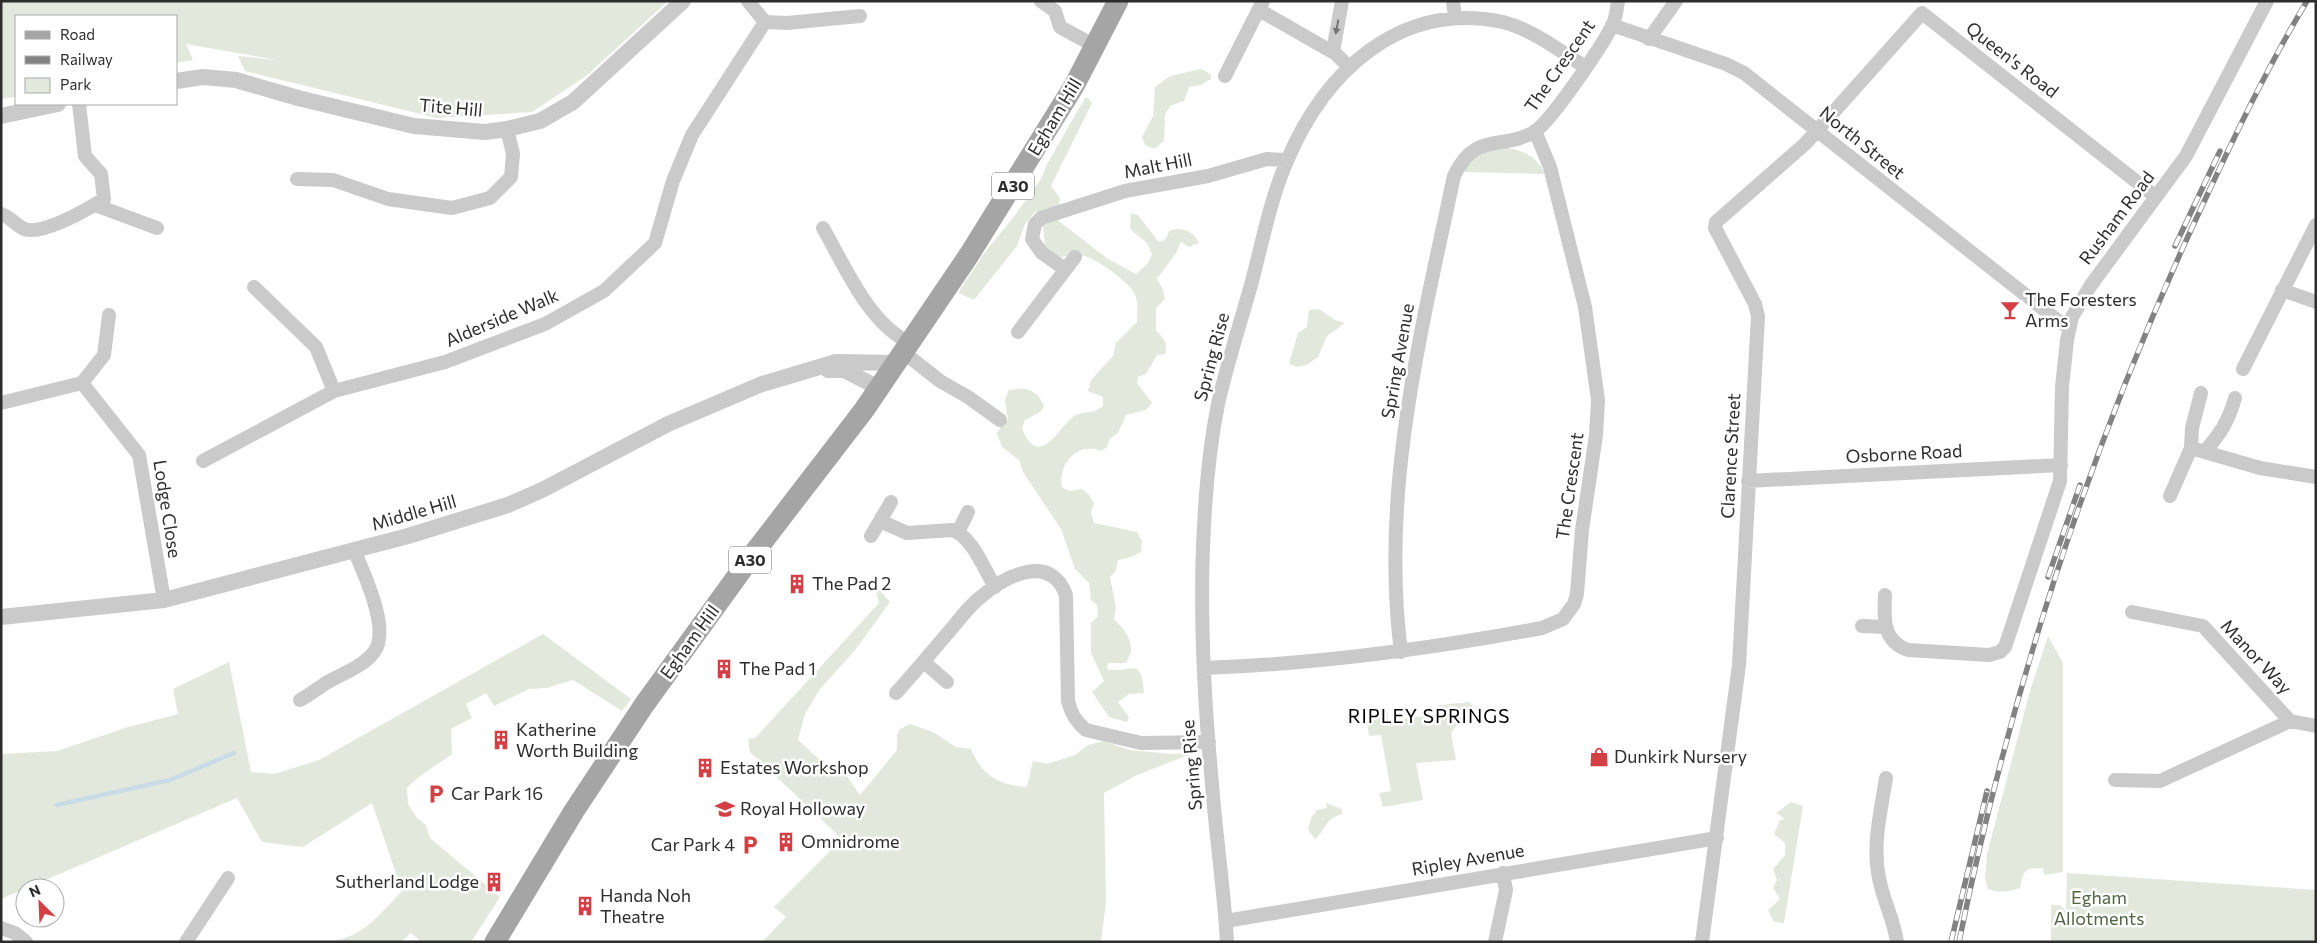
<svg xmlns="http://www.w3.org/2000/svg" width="2317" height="943" font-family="Commissioner,sans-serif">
	<rect width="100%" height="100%" fill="#fff"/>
	<path fill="#e2e9dc" d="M1 1H668L586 76 532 112 437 118 245 71 238 56 277 60 186 44 193 60 176 63V16H16V97L1 99Z
		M1201 69 1211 74V79L1201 85 1189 87 1184 101 1170 106 1165 115 1164 141 1154 149 1145 145 1142 137 1153 116 1155 87 1170 76Z
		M1085 98H1088L1092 103 1051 186 1060 198 1056 219 1108 259 1136 274 1148 263 1152 254 1147 243 1130 229 1131 213 1138 215 1158 241C1166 242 1167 237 1169 231 1182 226 1193 231 1199 243L1189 247 1181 242 1176 253 1157 279 1163 290 1165 299 1156 308V330C1162 337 1169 343 1165 354L1157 355 1146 374 1138 377 1137 383 1152 403 1146 410 1126 415 1118 433 1110 439 1106 448 1101 451C1097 450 1092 448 1088 449 1070 449 1058 472 1062 487L1070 491 1082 489 1089 495 1094 504 1091 512 1094 523 1137 532 1142 541 1141 552 1131 557 1118 560 1116 571 1110 577 1116 608 1114 619C1123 629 1132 637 1131 652 1130 655 1127 660 1126 663H1108L1107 669C1131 675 1141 653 1144 693L1129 694 1118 702 1129 717 1127 722 1109 717 1092 692 1104 681 1091 653V623L1098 616 1097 605 1091 600 1089 583 1075 569 1061 529 1023 472 1019 460 1002 447 997 434 1001 426 1008 420 1005 400 1009 390C1026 387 1038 389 1044 407L1040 412 1025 420 1022 429C1040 471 1059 426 1074 416 1084 410 1094 415 1103 406V397L1088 391 1091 380 1113 356 1116 343 1137 322C1137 312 1139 300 1133 291 1125 280 1093 255 1079 255 1065 254 1063 260 1049 254L1045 246 1043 226 1036 211 1025 224 1017 246 974 300 958 293 986 251 1012 219 1041 179 1047 164Z
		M1508 148C1525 151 1537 157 1545 174L1464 172C1474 153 1489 150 1508 148Z
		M1319 309 1335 320 1345 323 1327 336 1318 357 1307 365 1297 367 1289 364 1298 333 1307 327 1309 310Z
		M874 584 890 602 856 649 820 689 805 714 798 740 821 761 844 772 860 795 897 750V735L900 729 910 724 933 732 956 747 971 749C982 776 999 785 1027 787L1033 761 1047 764 1075 755 1088 745 1104 741 1129 750 1173 754 1196 752 1137 775 1104 793 1106 903 1101 942H762L786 917 774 907 842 839 750 752 748 739 755 738 879 603Z
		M543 634 631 699 622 711 573 680 547 688 529 689 494 706 486 693 466 704 472 718 451 729 452 754C436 766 420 774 407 788L408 804 417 818 426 825 430 838 500 897 471 942H421L411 933 401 942H327C363 938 378 916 402 891L372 803 303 847 262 842 237 798 1 899V754L57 751 125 728 178 714 173 689 229 662 251 772 274 774 319 760Z
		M2048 636 2063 663V872L2044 875 2043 868 2028 869 2023 875 2020 888C2008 892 2000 893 1988 889L1985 879 1987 854 2030 691Z
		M1470 702 1473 707 1471 714 1459 722 1451 733 1456 760 1416 763 1423 800 1383 807 1379 793 1391 791 1381 735 1369 736 1367 721 1371 711 1379 708 1387 709 1388 718 1395 724 1411 716 1421 717 1440 705Z
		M1791 802 1803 806 1801 818 1784 923 1774 922 1768 910 1780 899 1773 888 1777 880 1773 869 1785 855V843L1774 834 1780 820 1785 819 1776 813Z
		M1326 803 1342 809V814C1323 820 1327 829 1315 839L1308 830 1311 818 1317 810 1327 808Z
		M2067 873 2316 890V942H2051V905H2060L2066 911Z"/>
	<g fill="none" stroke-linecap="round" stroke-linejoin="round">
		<path stroke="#c9dbe7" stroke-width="4.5" d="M57 805 170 780 234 753"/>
		<path stroke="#cacaca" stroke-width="14" d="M748 1 765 22 787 23 860 16
			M1041 1 1055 11 1060 27 1095 46
			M1453 1 1455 17
			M1259 10 1336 54 1349 67
			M1612 25 1726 64 1744 73 2042 308 2061 323 2070 326
			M1649 39 1676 1
			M1331 51 1334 46 1342 1
			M1225 76 1263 1
			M297 179 333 180 388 199 452 208 490 198 511 177 513 154 507 129
			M95 205 157 228
			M1 214C10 217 16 225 24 229 42 236 88 209 104 199L101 174 85 156 79 104
			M823 228C845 266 868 323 910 343
			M1065 269 1042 253 1032 239 1035 224 1041 218 1125 191 1208 176 1267 159 1287 160
			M254 287 316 347 334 391
			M2282 290 2316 302
			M1018 332 1075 257
			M902 354 912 359 940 381 968 397 1000 420
			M2243 369 2316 225
			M82 383 139 455 164 600
			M1 403 82 383 104 355 109 315
			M2191 448 2260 468 2316 477
			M2204 452C2220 435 2229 420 2235 398
			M203 461 334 391 445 362 545 324 604 291 655 243 673 181 692 135 765 22
			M1748 481 2061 465
			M2170 496 2191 448 2192 428 2201 393
			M880 521 907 533 952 530C972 536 984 569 995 587
			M958 532 968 512
			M871 536 891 502
			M1885 595C1884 618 1882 641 1908 650L1989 655 2000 652 2005 647 2060 481 2062 387 2067 340 2072 317 2091 285 2186 156 2267 1
			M2132 612 2203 626 2290 721 2316 726
			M1862 626 1885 627
			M1401 652C1380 491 1421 332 1454 176 1475 131 1500 151 1534 132 1551 122 1604 43 1613 24 1616 17 1617 9 1618 1
			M924 662 947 682
			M1204 668C1318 664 1430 649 1542 628L1563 619 1574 604 1577 594 1582 530 1596 435 1598 400 1585 307 1550 167 1535 131
			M896 693C916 671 934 649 953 627 962 616 971 604 982 596 1007 575 1051 553 1066 595L1068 701C1071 714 1076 722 1086 730L1141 743 1209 742
			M300 700C309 695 317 689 326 683 341 674 363 667 374 652 391 630 364 574 354 550
			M1886 778C1881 811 1872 845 1879 878 1883 900 1894 920 1897 942
			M2115 780 2160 781 2290 721
			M1226 921 1717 838
			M1 928 15 933 26 942
			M186 942 228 878
			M1227 942C1224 889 1216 837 1212 784 1204 699 1199 612 1204 526 1206 486 1210 444 1218 404 1227 364 1240 324 1251 285 1262 244 1270 200 1287 161 1324 73 1399 0 1503 22 1533 30 1559 50 1585 67
			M1495 942 1506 890 1503 873
			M1702 942 1739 665 1758 316 1755 304 1715 228 1716 222 1805 144 1922 13 2156 197"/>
		<path stroke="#cacaca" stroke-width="16" d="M176 81 203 77 236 80 298 98 414 126 485 132 507 129 540 121 573 102 683 1
			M1 116 58 104
			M828 370H844L879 388
			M1 617 164 600 408 536 508 505 542 490 668 424 762 384 836 362 896 363"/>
		<path stroke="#a5a5a5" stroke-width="21" d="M495 942 574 811 644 705 754 553 864 410 969 255 1074 86 1118 1"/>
		<defs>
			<path id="rail" d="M2175 246 2220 151
				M2048 577 2080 485
				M1951 942 1987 791
				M1959 942C2011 688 2093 438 2203 204 2235 135 2268 66 2307 1"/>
		</defs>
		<use href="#rail" stroke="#828282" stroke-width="5.5"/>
		<use href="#rail" stroke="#fff" stroke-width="4" stroke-dasharray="11" stroke-linecap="butt"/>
	</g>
	<defs><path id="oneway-solid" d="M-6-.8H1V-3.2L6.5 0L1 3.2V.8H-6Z" transform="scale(1.25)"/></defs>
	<use fill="#747474" href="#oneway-solid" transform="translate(1337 27) rotate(100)"/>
	<defs>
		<symbol id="bar-bare" viewBox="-9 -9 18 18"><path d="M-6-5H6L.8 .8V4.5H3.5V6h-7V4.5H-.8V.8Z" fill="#d43e45" stroke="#fff" stroke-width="2.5" paint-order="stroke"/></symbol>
		<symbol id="building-bare" viewBox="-9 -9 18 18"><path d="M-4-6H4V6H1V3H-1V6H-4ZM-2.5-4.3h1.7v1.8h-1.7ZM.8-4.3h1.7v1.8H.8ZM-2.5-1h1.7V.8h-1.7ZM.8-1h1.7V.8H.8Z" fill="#d43e45" stroke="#fff" stroke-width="2.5" paint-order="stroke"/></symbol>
		<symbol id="shop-bare" viewBox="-9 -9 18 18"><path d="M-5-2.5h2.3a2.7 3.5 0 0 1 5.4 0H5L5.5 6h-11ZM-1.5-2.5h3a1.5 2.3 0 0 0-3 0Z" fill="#d43e45" stroke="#fff" stroke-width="2.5" paint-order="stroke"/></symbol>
		<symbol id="parking-bare" viewBox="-9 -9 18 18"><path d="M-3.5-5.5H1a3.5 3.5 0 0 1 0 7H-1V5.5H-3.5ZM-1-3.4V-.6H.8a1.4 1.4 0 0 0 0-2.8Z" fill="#d43e45" stroke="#fff" stroke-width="2.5" paint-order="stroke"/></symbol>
		<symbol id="university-bare" viewBox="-9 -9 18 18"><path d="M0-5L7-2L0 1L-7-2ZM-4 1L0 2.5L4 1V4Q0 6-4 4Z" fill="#d43e45" stroke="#fff" stroke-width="2.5" paint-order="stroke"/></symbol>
	</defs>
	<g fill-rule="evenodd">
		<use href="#bar-bare" x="1996" y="296" width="28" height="28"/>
		<use href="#building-bare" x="783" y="570" width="28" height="28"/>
		<use href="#building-bare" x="710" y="655" width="28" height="28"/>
		<use href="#building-bare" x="487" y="726" width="28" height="28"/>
		<use href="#shop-bare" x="1585" y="743" width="28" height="28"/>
		<use href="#building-bare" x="691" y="754" width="28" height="28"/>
		<use href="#parking-bare" x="422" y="780" width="28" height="28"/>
		<use href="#university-bare" x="711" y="795" width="28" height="28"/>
		<use href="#building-bare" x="772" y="828" width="28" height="28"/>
		<use href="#parking-bare" x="736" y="831" width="28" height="28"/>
		<use href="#building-bare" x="480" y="868" width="28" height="28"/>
		<use href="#building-bare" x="571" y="892" width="28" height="28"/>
	</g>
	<g text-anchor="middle" stroke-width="5" stroke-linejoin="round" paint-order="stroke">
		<g fill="#fff" stroke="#6c6c6c" stroke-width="1">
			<rect x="992" y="172.5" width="42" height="27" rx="4"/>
			<rect x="729" y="546.5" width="42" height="27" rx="4"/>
		</g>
		<g font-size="16" font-weight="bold" fill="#2d2d2d">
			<text x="1013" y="192">A30</text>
			<text x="750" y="566">A30</text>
		</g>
		<g font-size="18" fill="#2d2d2d" stroke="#fff">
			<text transform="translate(2012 60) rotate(38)" y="6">Queen's Road</text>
			<text transform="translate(1560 66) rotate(-55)" y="6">The Crescent</text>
			<text transform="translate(451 108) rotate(5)" y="6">Tite Hill</text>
			<text transform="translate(1055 117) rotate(-59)" y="6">Egham Hill</text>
			<text transform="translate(1862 143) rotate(39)" y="6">North Street</text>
			<text transform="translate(1158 166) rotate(-11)" y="6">Malt Hill</text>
			<text transform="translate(2117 218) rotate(-53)" y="6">Rusham Road</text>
			<text transform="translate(502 318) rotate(-23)" y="6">Alderside Walk</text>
			<text transform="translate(1212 357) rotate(-75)" y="6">Spring Rise</text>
			<text transform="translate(1398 361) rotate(-80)" y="6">Spring Avenue</text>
			<text transform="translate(1904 454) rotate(-3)" y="6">Osborne Road</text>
			<text transform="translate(1731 456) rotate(-87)" y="6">Clarence Street</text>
			<text transform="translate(1570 486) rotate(-82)" y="6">The Crescent</text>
			<text transform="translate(167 509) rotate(81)" y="6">Lodge Close</text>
			<text transform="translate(414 513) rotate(-16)" y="6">Middle Hill</text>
			<text transform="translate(690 642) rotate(-54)" y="6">Egham Hill</text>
			<text transform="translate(2256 657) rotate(47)" y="6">Manor Way</text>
			<text transform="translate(1192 765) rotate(-95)" y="6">Spring Rise</text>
			<text transform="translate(1468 860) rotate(-10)" y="6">Ripley Avenue</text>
		</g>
		<g font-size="18" fill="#2d2d2d" stroke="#fff" text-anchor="start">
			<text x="2025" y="306">The Foresters<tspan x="2025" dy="21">Arms</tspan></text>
			<text x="812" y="590">The Pad 2</text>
			<text x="739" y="675">The Pad 1</text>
			<text x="516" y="736">Katherine<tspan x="516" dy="21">Worth Building</tspan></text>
			<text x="1614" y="763">Dunkirk Nursery</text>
			<text x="720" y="774">Estates Workshop</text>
			<text x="451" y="800">Car Park 16</text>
			<text x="740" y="815">Royal Holloway</text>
			<text x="801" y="848">Omnidrome</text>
			<text x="735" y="851" text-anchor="end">Car Park 4</text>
			<text x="479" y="888" text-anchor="end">Sutherland Lodge</text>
			<text x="600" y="902">Handa Noh<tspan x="600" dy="21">Theatre</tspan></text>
		</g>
		<g font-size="18" fill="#4f643f" stroke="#fff">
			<text x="2099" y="904">Egham<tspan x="2099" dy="21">Allotments</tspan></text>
		</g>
		<g font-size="19" letter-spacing="1" fill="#000" stroke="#fff">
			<text x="1429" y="723">RIPLEY SPRINGS</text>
		</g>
	</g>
	<rect width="2317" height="943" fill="none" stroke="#2d2d2d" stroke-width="5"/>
	<rect x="15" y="15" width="162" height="90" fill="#ffffff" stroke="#ababab"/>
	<rect x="25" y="31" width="25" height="8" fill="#a5a5a5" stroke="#ababab"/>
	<text x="60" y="40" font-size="15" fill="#2d2d2d">Road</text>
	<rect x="25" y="56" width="25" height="8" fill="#828282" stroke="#ababab"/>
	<text x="60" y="65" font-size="15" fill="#2d2d2d">Railway</text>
	<rect x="25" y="78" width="25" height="15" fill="#e2e9dc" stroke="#ababab"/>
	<text x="60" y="90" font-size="15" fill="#2d2d2d">Park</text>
	<g transform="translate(40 903) rotate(336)"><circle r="24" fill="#ffffff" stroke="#ababab"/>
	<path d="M0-4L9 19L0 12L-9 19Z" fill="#d43e45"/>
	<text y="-8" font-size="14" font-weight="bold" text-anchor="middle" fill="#2d2d2d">N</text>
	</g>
</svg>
